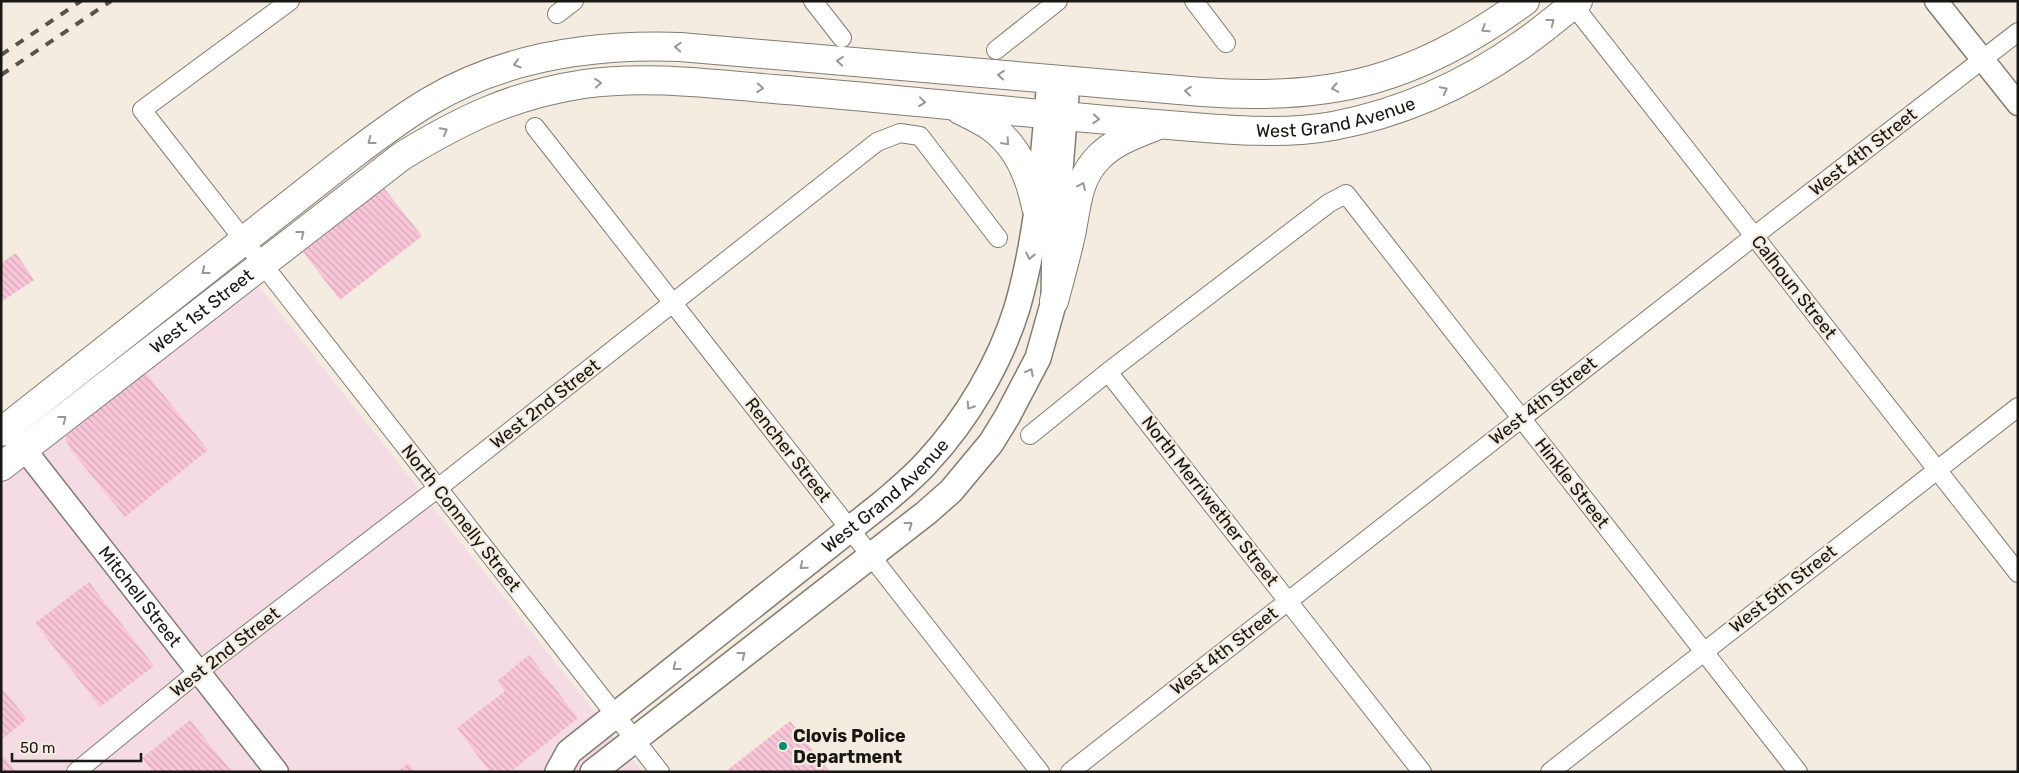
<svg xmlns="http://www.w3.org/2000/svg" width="2019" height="773" font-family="Rubik,sans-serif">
	<defs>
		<pattern id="building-back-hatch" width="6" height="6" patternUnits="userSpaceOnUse" patternTransform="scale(1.25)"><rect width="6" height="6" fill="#f9c5d9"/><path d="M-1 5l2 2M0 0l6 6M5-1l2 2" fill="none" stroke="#d5a8b9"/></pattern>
	</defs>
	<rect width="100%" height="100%" fill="#f4ece0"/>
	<path fill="#f5dce4" d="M257 284 642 772H1V482Z"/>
	<path fill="url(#building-back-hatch)" d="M384 188 422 236 340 300 303 252Z
		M16 253 34 280 1 302V263Z
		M145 372 208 450 125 517 71 450 65 437Z
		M89 582 154 666 100 707 35 623Z
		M529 655 578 718 510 772H490L457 728 505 691 497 681Z
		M1 687 27 719 1 740Z
		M190 720 232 772H153L142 758Z
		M790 721 830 772H725Z
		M1 753 16 772H1Z
		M408 763 415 772H397Z"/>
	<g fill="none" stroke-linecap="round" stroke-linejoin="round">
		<defs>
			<path id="minor" d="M290 1 142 110 660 772
				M813 1 842 38
				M1194 1 1226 43
				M1570 1 2018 573
				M557 14 574 1
				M996 50 1058 1
				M535 127 1040 772
				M1108 372 1422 772
				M1030 435 1108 372 1329 203 1346 194 1798 772
				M76 772 199 671 438 488 877 142 900 133 920 136 998 238
				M1070 772 1771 223 2018 32
				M1550 772 2018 407"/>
			<g id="tertiary">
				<path d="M1936 1 2018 104"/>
				<path id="s1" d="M14 436 277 772"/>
			</g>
			<g id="secondary">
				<path id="s2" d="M558 772 569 752 884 502C899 489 915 476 928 461 967 419 1000 363 1017 308 1038 236 1044 154 1050 79"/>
				<path d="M593 772 926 513 951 491 991 443 1007 417 1038 358 1054 301 1055 232 1066 95"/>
			</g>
			<g id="trunk">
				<path d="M960 110C970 115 981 120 991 127 1018 146 1030 177 1036 207"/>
				<path d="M1054 301C1060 279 1066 257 1071 235 1077 206 1077 179 1099 157 1115 141 1136 134 1156 126"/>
				<path d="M1 432 342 163C371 141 399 119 430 101 506 56 593 44 680 47L1202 92C1333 102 1419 79 1525 1"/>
				<path id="s3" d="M1 467 402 156C463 119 512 95 584 84 647 75 712 84 774 89 897 99 1020 113 1143 123 1203 127 1274 137 1333 126 1402 113 1468 83 1524 43 1543 30 1560 15 1578 1"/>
			</g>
		</defs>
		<use href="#minor" stroke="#837c71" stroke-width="20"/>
		<use href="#tertiary" stroke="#837c71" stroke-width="25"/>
		<use href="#secondary" stroke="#837c71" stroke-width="28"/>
		<use href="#trunk" stroke="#837c71" stroke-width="30"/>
		<use href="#minor" stroke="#fff" stroke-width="18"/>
		<use href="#tertiary" stroke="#fff" stroke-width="22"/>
		<use href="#secondary" stroke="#fff" stroke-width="25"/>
		<use href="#trunk" stroke="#fff" stroke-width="28"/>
		<path stroke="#58544d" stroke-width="4" stroke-dasharray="9 9" stroke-linecap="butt" d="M1 55 81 1
			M1 75 111 1"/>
	</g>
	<defs><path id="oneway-chevron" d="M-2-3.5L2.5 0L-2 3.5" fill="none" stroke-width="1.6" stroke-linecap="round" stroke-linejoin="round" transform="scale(1.25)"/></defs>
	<g stroke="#989794">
		<use href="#oneway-chevron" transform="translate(1551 22) rotate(-38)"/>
		<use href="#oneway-chevron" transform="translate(1485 29) rotate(147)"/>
		<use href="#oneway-chevron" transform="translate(678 47) rotate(-177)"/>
		<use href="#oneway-chevron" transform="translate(840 61) rotate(-175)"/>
		<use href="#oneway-chevron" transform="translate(517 64) rotate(163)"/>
		<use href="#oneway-chevron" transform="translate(1001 75) rotate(-175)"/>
		<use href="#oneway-chevron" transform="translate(598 83) rotate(-5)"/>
		<use href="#oneway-chevron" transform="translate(760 88) rotate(4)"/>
		<use href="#oneway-chevron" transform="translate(1335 88) rotate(169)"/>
		<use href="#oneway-chevron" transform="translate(1444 90) rotate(-28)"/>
		<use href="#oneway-chevron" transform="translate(1188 91) rotate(-175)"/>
		<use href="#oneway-chevron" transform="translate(922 102) rotate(6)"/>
		<use href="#oneway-chevron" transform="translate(1096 119) rotate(4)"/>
		<use href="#oneway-chevron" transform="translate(444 131) rotate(-28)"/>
		<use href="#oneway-chevron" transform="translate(371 141) rotate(143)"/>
		<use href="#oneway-chevron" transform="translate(1006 142) rotate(49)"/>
		<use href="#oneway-chevron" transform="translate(1082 186) rotate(-65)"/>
		<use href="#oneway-chevron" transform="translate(301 234) rotate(-38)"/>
		<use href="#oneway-chevron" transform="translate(1030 256) rotate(102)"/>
		<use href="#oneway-chevron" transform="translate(205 271) rotate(142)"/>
		<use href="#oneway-chevron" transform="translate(1030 372) rotate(-62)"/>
		<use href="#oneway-chevron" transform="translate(970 406) rotate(123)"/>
		<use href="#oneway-chevron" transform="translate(63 419) rotate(-38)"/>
		<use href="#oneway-chevron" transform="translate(909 525) rotate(-37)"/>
		<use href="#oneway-chevron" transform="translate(803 566) rotate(141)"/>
		<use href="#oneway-chevron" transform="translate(742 655) rotate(-38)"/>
		<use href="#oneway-chevron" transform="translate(676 667) rotate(142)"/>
	</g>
	<circle fill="#048a70" stroke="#f4ece0" stroke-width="2" cx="783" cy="746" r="5"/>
	<g text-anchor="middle" stroke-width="4.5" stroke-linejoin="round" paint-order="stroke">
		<g font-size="18" fill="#191712" stroke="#f4ece0">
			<text dy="6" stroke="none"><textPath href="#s3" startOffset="1460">West Grand Avenue</textPath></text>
			<text transform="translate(1863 152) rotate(-38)" y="6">West 4th Street</text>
			<text transform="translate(1794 287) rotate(52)" y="6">Calhoun Street</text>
			<text dy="6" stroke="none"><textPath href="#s3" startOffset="254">West 1st Street</textPath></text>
			<text transform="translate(1543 401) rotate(-38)" y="6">West 4th Street</text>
			<text transform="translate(545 404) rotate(-38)" y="6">West 2nd Street</text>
			<text transform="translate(788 450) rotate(52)" y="6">Rencher Street</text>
			<text transform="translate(1572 483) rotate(52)" y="6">Hinkle Street</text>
			<text dy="6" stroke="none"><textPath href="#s2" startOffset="430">West Grand Avenue</textPath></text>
			<text transform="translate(1210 501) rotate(52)" y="6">North Merriwether Street</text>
			<text transform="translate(461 518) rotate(52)" y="6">North Connelly Street</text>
			<text transform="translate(1783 589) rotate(-38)" y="6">West 5th Street</text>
			<text dy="6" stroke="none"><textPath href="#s1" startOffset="204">Mitchell Street</textPath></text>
			<text transform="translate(1224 651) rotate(-38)" y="6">West 4th Street</text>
			<text transform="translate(225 652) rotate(-38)" y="6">West 2nd Street</text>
		</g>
		<g font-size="18" font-weight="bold" fill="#191712" stroke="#f4ece0" text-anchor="start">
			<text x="793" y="742">Clovis Police<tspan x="793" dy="21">Department</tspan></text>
		</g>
	</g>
	<rect width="2019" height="773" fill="none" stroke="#191712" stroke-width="5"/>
	<path d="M12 753v8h129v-8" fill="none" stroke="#191712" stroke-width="2.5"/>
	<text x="20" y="753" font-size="15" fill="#191712" stroke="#f4ece0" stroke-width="4" paint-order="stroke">50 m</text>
</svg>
